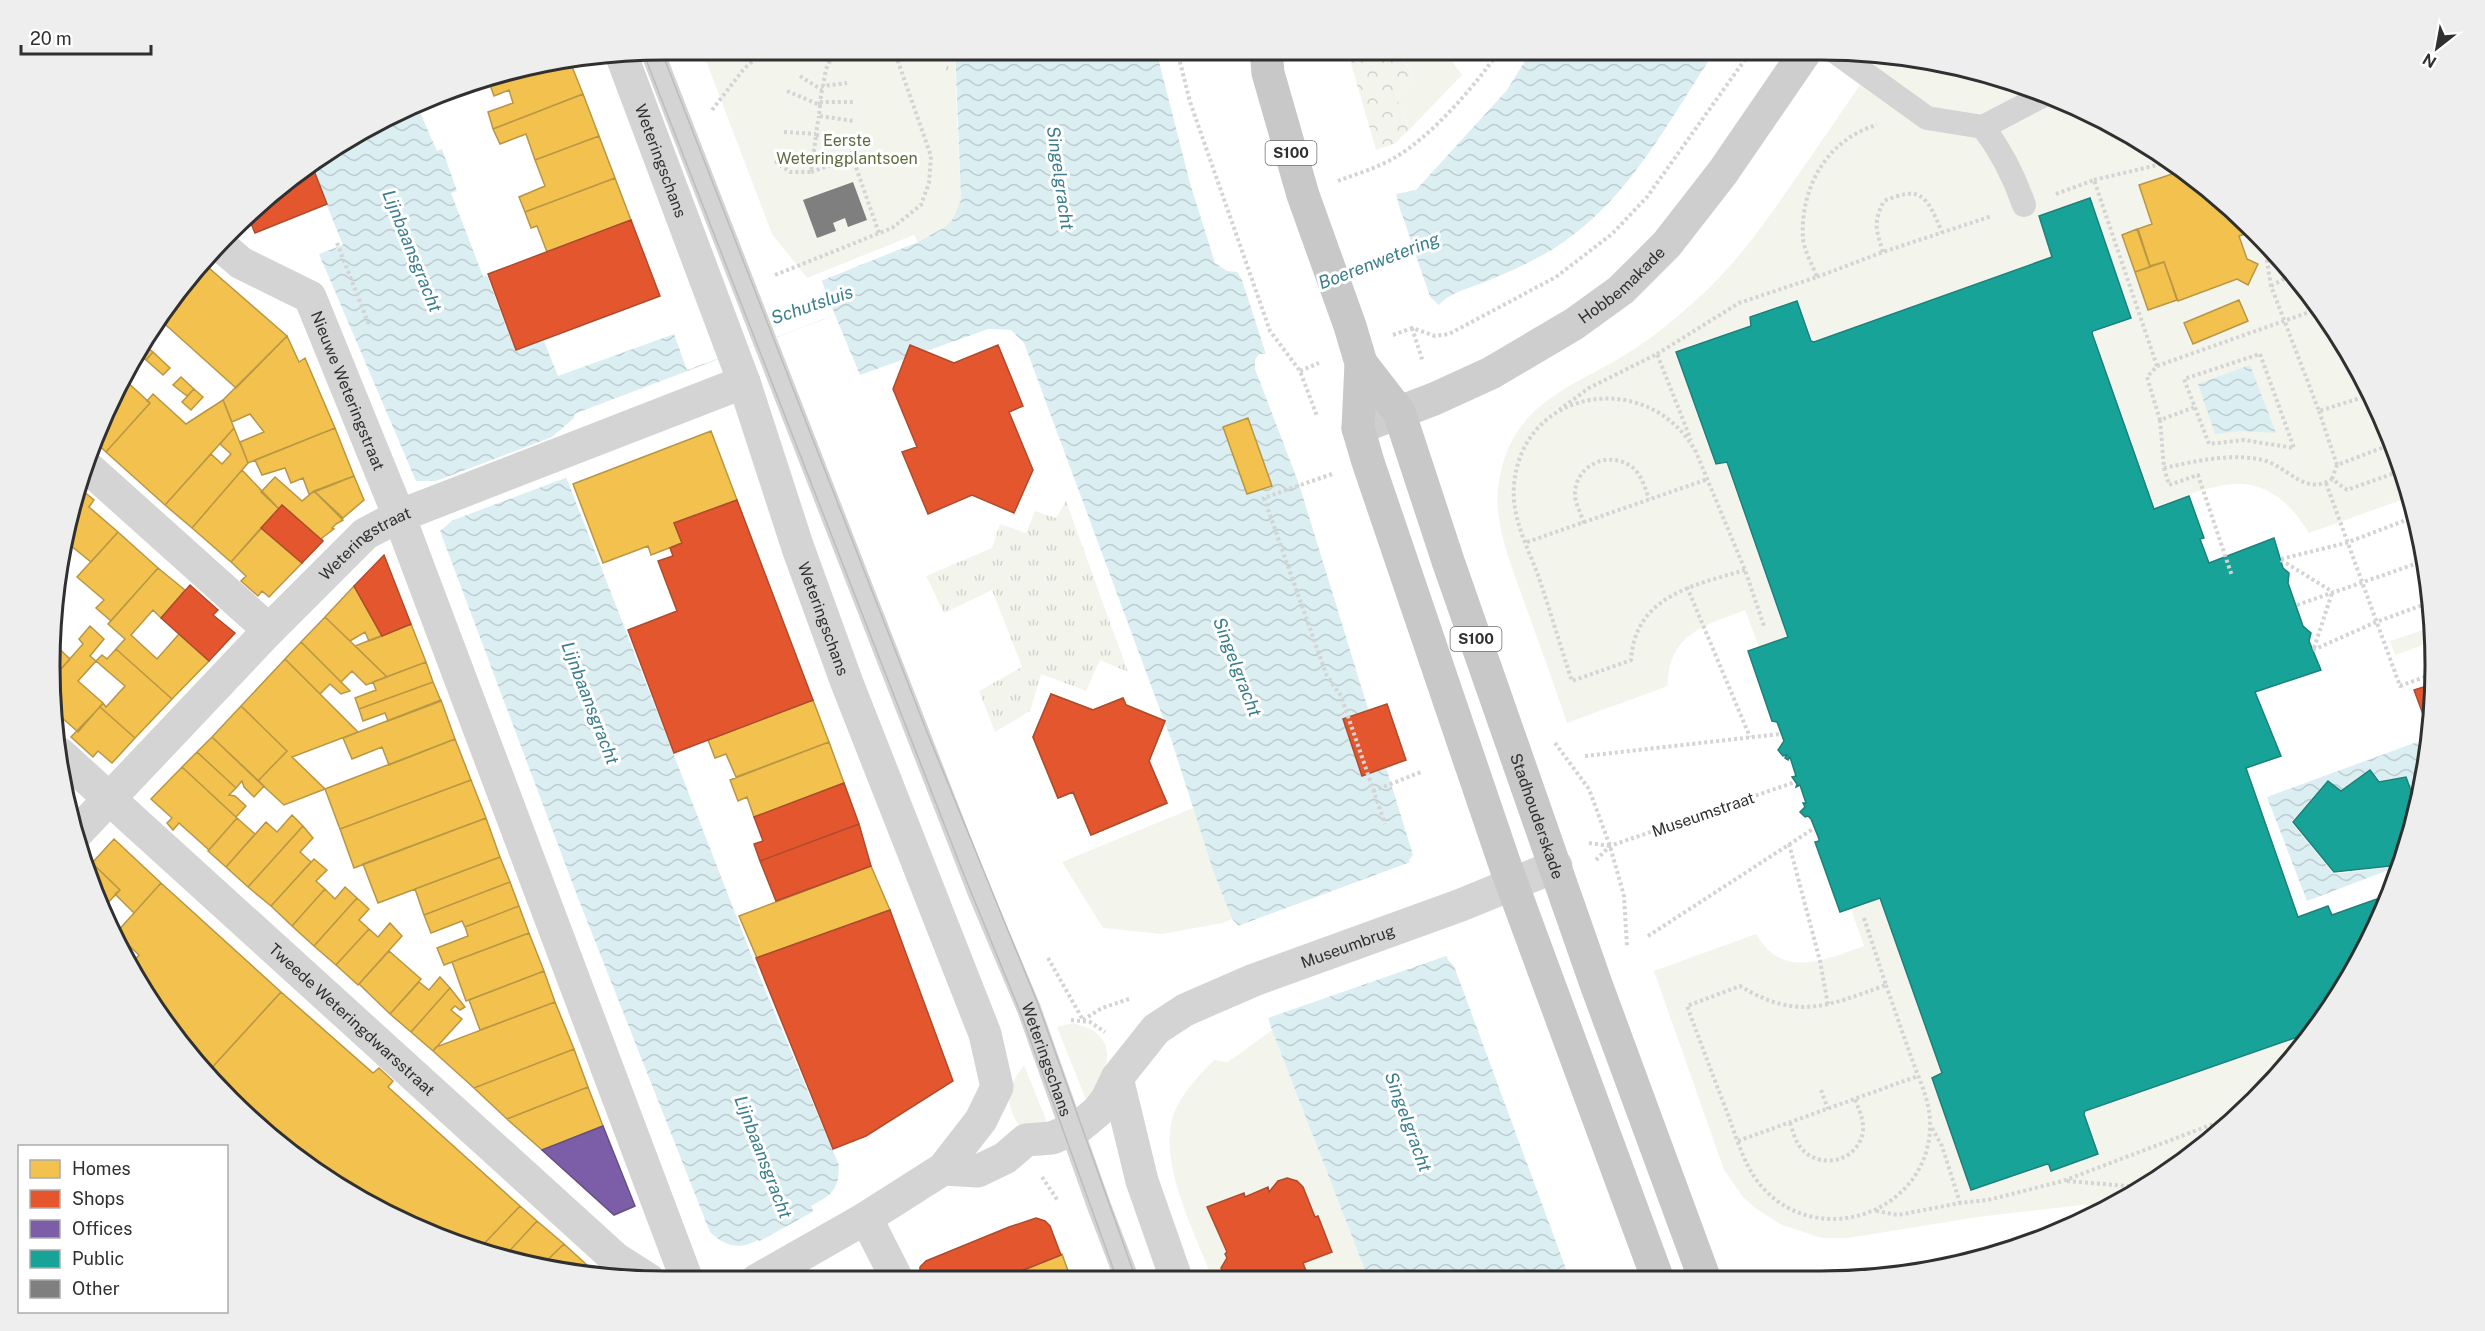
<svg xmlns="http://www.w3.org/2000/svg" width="2485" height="1331" font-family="'Public Sans',sans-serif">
	<defs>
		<pattern id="grass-tufts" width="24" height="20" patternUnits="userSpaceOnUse" patternTransform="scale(1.5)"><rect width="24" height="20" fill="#f3f5ed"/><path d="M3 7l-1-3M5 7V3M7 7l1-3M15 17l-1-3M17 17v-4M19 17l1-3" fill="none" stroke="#d1d2cc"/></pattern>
		<pattern id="forest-crowns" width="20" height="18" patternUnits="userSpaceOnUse" patternTransform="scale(1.5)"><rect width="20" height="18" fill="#f3f5ed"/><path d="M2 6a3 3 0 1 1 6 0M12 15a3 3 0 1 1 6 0" fill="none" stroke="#d1d2cc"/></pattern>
		<pattern id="water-waves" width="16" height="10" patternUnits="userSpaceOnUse" patternTransform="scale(1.5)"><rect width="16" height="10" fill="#dbeef2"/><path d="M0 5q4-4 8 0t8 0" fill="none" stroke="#bcccd0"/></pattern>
	</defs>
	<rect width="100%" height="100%" fill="#fff"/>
	<path fill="url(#grass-tufts)" d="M907 50H955L956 93H941Z
		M1066 501 1128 672 1100 660 1086 691 1041 674 1030 711 995 732 979 691 1022 667 992 590 944 613 926 576 992 548 1000 524 1026 533 1035 511 1056 518Z"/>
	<path fill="url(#forest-crowns)" d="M1347 50H1395L1415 76 1396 96 1410 129 1394 144 1376 150Z"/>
	<path fill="#f3f5ed" d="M702 50H945L946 93H956L961 200 952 220 945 227 918 242 914 235 807 278 772 234Z
		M1396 50H1435L1448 56 1462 75 1410 129 1396 96 1415 76Z
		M1881 54 1979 71 2092 113 2195 177 2283 260 2353 358 2403 468 2410 497 2309 533C2264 461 2221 483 2155 507L2093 333 2132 318 2090 198 2038 215 2052 257 1814 341 1797 300 1749 316 1751 325 1675 351 1715 465 1726 463 1787 637 1759 647 1745 610C1704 626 1668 634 1668 686L1567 723C1554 684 1540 646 1526 607 1514 572 1494 527 1498 489 1509 400 1571 390 1636 348 1657 334 1677 317 1696 300 1736 265 1766 221 1796 178 1825 136 1853 95 1881 54Z
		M2432 627V642L2395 655 2390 641Z
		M1193 808 1232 919 1223 923 1162 934 1103 928 1062 862Z
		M1879 899 1941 1072 1931 1078 1971 1191 2047 1164 2051 1171 2099 1155 2086 1112 2308 1034 2283 1071 2194 1154 2107 1204 2082 1205 1978 1217 1848 1238H1822L1782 1225 1755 1208 1743 1197 1724 1170 1654 971 1756 934C1783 980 1824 960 1864 946L1851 909Z
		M1073 1023C1080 1025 1090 1028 1095 1032 1121 1052 1099 1083 1088 1105L1057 1027Z
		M1272 1030 1368 1278H1309L1303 1263 1332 1252 1318 1216 1315 1217C1307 1196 1294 1157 1269 1192L1268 1188 1245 1197 1243 1193 1207 1207 1227 1252 1225 1254 1227 1258 1221 1268 1226 1278H1212C1196 1235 1162 1171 1171 1124 1176 1098 1197 1078 1214 1060L1228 1062Z
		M1024 1065 1049 1127 1033 1129 1018 1124C1003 1100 1009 1086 1024 1065Z"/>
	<path fill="url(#water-waves)" d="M955 50H1156L1190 183 1215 263 1227 271 1237 272 1242 280 1404 224 1396 194 1416 190 1507 90 1532 50 1715 51C1671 117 1632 194 1565 241 1544 256 1516 269 1492 279 1475 287 1451 291 1439 305L1430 297 1425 282 1260 335 1266 354H1259L1255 360V369L1299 484 1413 855 1409 860 1448 960 1454 966 1569 1277 1368 1278 1272 1030 1237 924 1232 919 1213 870 1172 742 1024 343 1011 330 988 329 860 375 835 315 574 414V418L551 438 763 985 839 1165C839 1190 832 1195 811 1206L837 1273 846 1269 850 1279 774 1280 758 1240C739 1250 726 1247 710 1232L578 898 440 531 452 521 437 481H416L319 254 343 245 310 164 358 132 421 103 422 108 419 110 437 151 442 149 457 191 451 193 483 276H487L515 350 544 341 558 376 826 279 918 242 945 227 952 220 961 200Z
		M2250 365 2276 433 2239 431 2215 434 2198 384Z
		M2417 742 2425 763 2417 807 2406 777 2380 781 2370 770 2341 791 2328 780 2291 822 2334 874 2399 866 2307 901 2267 797Z"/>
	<path fill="#fff" d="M1402 214 1430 297 1427 298 1423 286 1271 334 1263 337 1269 353 1266 354 1239 271 1243 277 1250 275 1324 250 1401 222 1399 215Z
		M821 279 835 315 687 370 674 334Z
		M552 437 568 477 451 521 436 481Z
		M1413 861 1449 955 1268 1018 1235 927Z
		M816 1210 839 1269 844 1267 822 1280H771L756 1243Z"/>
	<path fill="#f2c14e" stroke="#b89645" stroke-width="1.5" d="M569 59 583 94 493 129 488 112 513 103 509 90 494 96 489 82 529 66Z
		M529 66 503 75 502 73Z
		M583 94 599 136 535 160 526 134 500 144 493 129Z
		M599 136 615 178 525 212 519 197 545 186 535 160Z
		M2184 170 2195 177 2249 228 2251 232 2239 236 2247 259 2258 264 2248 285 2237 279 2178 301 2164 262 2150 266 2138 229 2152 224 2139 185Z
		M615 178 631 220 547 252 537 226 531 228 525 212Z
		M2137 229 2150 267 2135 272 2122 235Z
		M201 261 287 336 236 388 158 318Z
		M2164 262 2177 300 2148 310 2135 272Z
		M2239 300 2248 321 2193 344 2184 323Z
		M287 336 299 362 305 358 335 428 248 463 240 442 264 432 250 414 232 422 223 400Z
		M142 343 153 352 146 360 137 353Z
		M153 352 170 368 163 375 146 360Z
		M181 377 194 389 187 396 173 385Z
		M124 379 150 403 106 452 93 440Z
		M194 389 203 397 191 410 182 402Z
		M153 394 186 424 223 400 234 428 165 505 106 452 150 403 147 401Z
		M1248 418 1272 486 1247 494 1223 427Z
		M234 428 248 463 192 528 165 505 211 454 222 464 231 454 220 444Z
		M335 428 354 476 309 494 303 478 291 483 285 468 262 475 255 460Z
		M711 431 737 500 674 523 682 543 651 555 648 546 603 563 573 484Z
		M242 470 279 509 231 562 192 528Z
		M354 476 364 500 343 518 314 491Z
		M275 477 302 501 314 491 343 520 336 524 332 528 334 529 322 538V541L282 505 279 509 261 492Z
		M77 486 83 491 71 504Z
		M83 491 94 500 89 507 118 532 91 562 65 541 71 504Z
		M261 528 302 563 269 597 262 591 258 596 241 581 246 576 231 562Z
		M118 532 158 568 111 621 96 608 104 600 77 577Z
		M158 568 185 590 161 618 153 610 131 635 157 659 179 634 209 661 172 699 116 649 125 639 108 624Z
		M354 586 382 636 369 641 365 632 350 641 325 617Z
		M325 617 350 641 387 677 366 685 352 671 341 682 301 642Z
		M411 624 426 662 387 677 355 646Z
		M90 626 104 639 90 656 96 661 78 681 103 703 78 732 51 708V680L83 644 79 639Z
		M51 641 70 659 51 680Z
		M301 642 350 691 341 694 330 684 320 694 285 659Z
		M116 649 172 699 135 738 100 707 103 703 106 707 125 686 96 661 102 655 107 659Z
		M285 659 358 732 292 757 325 789 284 805 258 781 287 751 241 706Z
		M426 662 433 682 359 709 355 698 376 690 373 682Z
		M433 682 441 701 388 721 385 713 363 721 359 709Z
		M1051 694 1093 710 1123 698 1126 705 1165 721 1149 761 1167 803 1091 835 1073 792 1058 798 1033 737Z
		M441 700 455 739 389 765 382 747 352 759 343 738Z
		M813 700 829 742 736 777 726 754 715 758 708 740Z
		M241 706 287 751 258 781 212 737Z
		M100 707 135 738 112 763 98 751 93 757 71 737Z
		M212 737 264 786 254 797 244 787 242 781 236 788 197 752Z
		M455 739 471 780 340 829 325 789Z
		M829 742 844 783 754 817 747 797 738 801 730 780Z
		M197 752 236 788 229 795 235 796 246 806 236 817 182 767Z
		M182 767 237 818 209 850 179 823 173 830 167 823 172 818 151 799Z
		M471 780 486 818 354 868 340 829Z
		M292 815 303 826 248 887 226 867 266 822 277 832Z
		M237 818 255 834 226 867 208 851Z
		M486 818 500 857 378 903 363 864Z
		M303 826 313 838 300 852 311 862 271 906 248 887Z
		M114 839 161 883 134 913 115 894 120 890 92 863Z
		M500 857 510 882 424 915 415 889Z
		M314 859 327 870 316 881 325 889 292 926 271 906Z
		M92 863 120 890 101 910 86 870Z
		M871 866 890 910 757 958 739 916Z
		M510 882 519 906 465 927 462 921 431 933 424 915Z
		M161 883 281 992 207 1073 153 1007 130 965 139 955 116 933Z
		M345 887 357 898 314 946 292 926 325 889 335 899Z
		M357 898 369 909 359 920 369 929 336 965 314 946Z
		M519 906 529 933 444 965 437 948 468 936 465 927Z
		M390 923 402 936 358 985 336 965 369 929 378 937Z
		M529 933 544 971 466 1001 452 962Z
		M389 951 421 979 390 1014 359 984Z
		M544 971 555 1002 480 1030 469 1000Z
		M440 977 450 988 411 1032 390 1014 419 982 429 990Z
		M450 988 465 1007 460 1010 455 1006 451 1010 462 1019 433 1051 411 1032Z
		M281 992 373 1073 379 1068 393 1081 388 1087 520 1206 478 1250 393 1218 291 1154 230 1101 207 1073Z
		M555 1002 574 1049 474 1088 433 1051 436 1047Z
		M574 1049 588 1087 507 1119 474 1088Z
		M588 1087 603 1126 542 1150 507 1119Z
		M520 1206 537 1221 502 1259 478 1250Z
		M537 1221 564 1244 541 1266 502 1259Z
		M564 1244 599 1276 541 1266Z
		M1062 1254 1071 1279H1001L1061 1255Z"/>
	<path fill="#e4572e" stroke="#ae4b2f" stroke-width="1.5" d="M311 163 327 204 255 233 248 216 290 177Z
		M631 220 660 296 516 350 488 274Z
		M910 345 954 363 998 345 1023 406 1009 412 1033 470 1014 513 972 495 928 514 902 452 917 447 893 389Z
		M910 345 954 363 998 345 1023 406 1009 412 1033 470 1014 513 972 495 928 514 902 452 917 447 893 389Z
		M737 500 813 700 674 753 628 630 677 611 658 561 673 556 670 548 682 543 674 523Z
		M282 505 323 541 302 563 261 528Z
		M384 555 411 624 382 636 354 586Z
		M190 585 218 610 213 615 235 633 209 661 161 618Z
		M2433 684 2434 706 2430 733 2414 690Z
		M1051 694 1093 710 1123 698 1126 705 1165 721 1149 761 1167 803 1091 835 1073 792 1058 798 1033 737Z
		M1387 704 1406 760 1362 776 1343 719Z
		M844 783 859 824 760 861 754 844 763 841 754 817Z
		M65 794 75 802 68 810Z
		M859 824 871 866 776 901 760 861Z
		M890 910 953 1081 866 1136 833 1149 756 958Z
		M1287 1178 1297 1181 1303 1187 1315 1217 1318 1216 1332 1252 1303 1263 1309 1278H1226L1221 1268 1227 1258 1225 1254 1227 1252 1207 1207 1244 1193 1245 1197 1268 1187 1269 1192 1278 1181Z
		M1036 1218 1045 1221 1050 1226 1061 1255 1001 1279H920V1267L926 1261 1009 1227Z"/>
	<path fill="#7b5ea7" stroke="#645083" stroke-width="1.5" d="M603 1126 635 1206 614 1215 542 1150Z"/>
	<path fill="#17a398" stroke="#1e8079" stroke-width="1.5" d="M2090 198 2131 318 2093 331 2092 333 2154 509 2189 496 2204 538 2200 539 2209 563 2274 538 2283 568 2289 573 2288 583 2303 626 2311 633 2309 641 2321 670 2255 692 2281 756 2246 768 2298 917 2328 906 2332 915 2388 895 2372 938 2309 1033 2085 1111 2084 1114 2098 1154 2051 1171 2049 1165 2047 1164 1971 1190 1932 1078 1942 1073 1880 898 1840 912 1815 842 1819 841V839L1811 819 1808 816 1805 817 1800 812 1805 807 1803 803H1806L1800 785 1796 787 1797 784 1792 777 1796 776 1790 757 1788 760 1785 758 1787 755 1783 756 1778 750 1784 741 1777 722 1772 721 1748 651 1788 637 1727 462 1716 464 1676 352 1751 326 1750 317 1797 301 1811 341 1814 342 2052 257 2039 216Z
		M2370 770 2379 782 2406 777 2417 807 2414 825 2399 865 2334 872 2293 822 2328 781 2341 791Z"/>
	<path fill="#7f7f7f" d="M853 182 867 220 848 227 845 218 833 223 836 231 817 238 803 200Z"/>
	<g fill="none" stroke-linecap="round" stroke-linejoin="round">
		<path stroke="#d4d4d4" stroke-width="4" stroke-dasharray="3 3" stroke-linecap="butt" d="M835 50 826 69 823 86 847 83
			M1177 50 1190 102 1270 331 1300 371 1317 416
			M800 76 822 90
			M822 90 820 102H853
			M787 91 820 105V102
			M820 105 819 116 854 121
			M712 110 743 70 764 50
			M784 132 816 134 819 116
			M816 135 845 137
			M775 161 790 172H811L816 136
			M811 172 831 165 851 153 879 233
			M2094 180 2170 162
			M1338 181C1356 174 1377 168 1394 158 1431 137 1475 86 1500 50
			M2056 194 2094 180 2157 366 2147 377 2160 420 2195 407
			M2264 242 2271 286 2319 411 2370 395
			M337 243 369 325
			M1883 252C1876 230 1873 222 1884 201 1923 184 1927 198 1942 232
			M775 275 892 228 921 205 929 183 931 156 894 50
			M1817 277 1883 252 1992 216
			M2271 286 2293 274
			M1412 328 1423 362
			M1393 335 1412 328 1435 336 1449 334 1556 277 1612 234 1647 197 1751 51
			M1657 354 1739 303 1817 277C1813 266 1804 251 1803 238 1800 188 1827 139 1877 125
			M2260 354 2294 448 2244 440 2209 444 2184 379Z
			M2157 366 2318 309
			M1300 371 1319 363
			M1559 410 1589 388 1657 354 1691 440
			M2319 411 2337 465
			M2160 420 2164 468 2169 485 2198 475 2232 576
			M2164 468C2196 461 2234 452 2266 461 2290 469 2306 496 2332 479L2347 490 2403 470
			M1332 474 1264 498 1326 674 1341 696 1385 824
			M2332 479 2337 465 2392 444
			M2326 483 2400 686 2433 674
			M1584 523C1581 514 1576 505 1575 496 1574 466 1608 449 1632 467 1642 475 1645 488 1649 499
			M1527 542 1708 479
			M2281 559 2346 543 2414 517
			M2281 560 2333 592
			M1745 570C1694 585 1635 596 1631 660L1572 681C1561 648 1551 614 1540 581 1530 551 1511 519 1514 486 1521 387 1649 367 1696 452L1745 570 1764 626
			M1687 587 1750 737
			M2297 605 2424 561
			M2314 648 2332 593
			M2313 650 2376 622 2431 602
			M1555 743 1589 789 1610 846 1624 896 1627 947
			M1585 756 1780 734
			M1373 791 1421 772
			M1589 843 1610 846
			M1789 844 1820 961 1828 1005
			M1596 860 1610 846 1795 782
			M1864 918 1886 985
			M1648 936 1813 829
			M1048 958 1083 1020
			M1886 985C1895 1011 1904 1037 1913 1062 1921 1084 1931 1104 1930 1127 1928 1212 1820 1250 1764 1189 1744 1168 1737 1138 1727 1112 1713 1076 1700 1041 1687 1006L1740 986C1798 1021 1827 1006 1886 985Z
			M1071 1020 1090 1022 1105 1032
			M1083 1020 1102 1008 1129 999
			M1821 1090 1828 1109
			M1790 1123C1793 1131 1795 1141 1801 1148 1820 1171 1859 1161 1863 1131 1864 1120 1859 1110 1855 1099
			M1932 1128 1942 1146 1960 1203
			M1738 1141 1918 1076
			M1042 1177 1058 1201
			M2067 1181 2138 1187
			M1876 1211 1898 1215 1960 1203 1988 1200 2063 1181 2237 1115"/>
		<g stroke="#d4d4d4" stroke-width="24">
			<path id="s1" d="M652 51 979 891 1029 1009 1099 1206 1127 1279"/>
			<path d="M1834 51 1927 118 1983 127C2002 152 2014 176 2024 205"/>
			<path d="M1983 127 2044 95"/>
		</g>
		<g stroke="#d4d4d4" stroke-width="33">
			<path id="s2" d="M621 54 744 382 798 548 847 683 985 1034 997 1087 981 1120 943 1169 866 1218 757 1280"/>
			<path id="s3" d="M219 244 241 263 310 297 399 516 687 1280"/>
			<path d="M85 465 269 630"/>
			<path id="s4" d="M59 753 616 1259 649 1280"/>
			<path id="s5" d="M74 836 269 630 365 534 399 516 744 382"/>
			<path d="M1117 1078 1142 1181 1176 1278"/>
			<path id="s6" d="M943 1169 978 1171 1005 1158 1026 1140 1052 1138 1080 1126 1098 1111 1107 1099 1117 1078 1156 1029 1185 1010 1254 980 1461 905 1556 866"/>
			<path d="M866 1218 897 1279"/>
		</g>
		<path stroke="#cecece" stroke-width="33" id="s7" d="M1358 428 1434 399 1491 373 1574 324 1621 290 1667 244 1723 172 1806 51"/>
		<g stroke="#c8c8c8" stroke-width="33">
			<path d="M1266 50 1268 73 1303 195 1350 326 1361 363 1358 428 1368 462 1505 865 1657 1277"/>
			<path id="s8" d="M1361 363 1399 412 1448 561 1596 984 1704 1277"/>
		</g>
		<path stroke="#bcbcbc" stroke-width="1.5" d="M661 50 927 732 1038 1004 1136 1279
			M643 52 964 875 1021 1014 1117 1279"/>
	</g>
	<g text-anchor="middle" stroke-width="6" stroke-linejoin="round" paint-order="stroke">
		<g fill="#fff" stroke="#6e6e6e" stroke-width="1.5">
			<rect x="1265.5" y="141" width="51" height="24" rx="4.5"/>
			<rect x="1450.5" y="627" width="51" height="24" rx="4.5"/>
		</g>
		<g font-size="15" font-weight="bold" fill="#303030">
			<text x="1291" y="158">S100</text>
			<text x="1476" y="644">S100</text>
		</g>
		<g font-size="16" fill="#5d6c3d" stroke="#fff">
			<text x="847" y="146">Eerste<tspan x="847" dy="18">Weteringplantsoen</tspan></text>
		</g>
		<g font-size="16" fill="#303030" stroke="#fff">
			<text dy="6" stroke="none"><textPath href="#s2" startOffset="114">Weteringschans</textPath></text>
			<text dy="6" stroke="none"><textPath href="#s7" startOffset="302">Hobbemakade</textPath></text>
			<text dy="6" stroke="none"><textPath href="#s3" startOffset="207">Nieuwe Weteringstraat</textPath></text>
			<text dy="6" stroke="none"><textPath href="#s5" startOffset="414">Weteringstraat</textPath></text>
			<text dy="6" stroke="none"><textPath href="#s2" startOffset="600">Weteringschans</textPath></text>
			<text transform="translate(1703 814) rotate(-19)" y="6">Museumstraat</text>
			<text dy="6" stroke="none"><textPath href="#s8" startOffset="489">Stadhouderskade</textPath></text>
			<text dy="6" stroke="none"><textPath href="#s6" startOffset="483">Museumbrug</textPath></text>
			<text dy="6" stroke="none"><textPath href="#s4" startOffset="396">Tweede Weteringdwarsstraat</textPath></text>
			<text dy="6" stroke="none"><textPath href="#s1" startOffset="1083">Weteringschans</textPath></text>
		</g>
		<g font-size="18" font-style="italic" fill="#3c7e8c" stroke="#fff">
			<text transform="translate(1060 178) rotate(82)" y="6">Singelgracht</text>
			<text transform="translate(412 251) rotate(68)" y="6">Lijnbaansgracht</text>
			<text transform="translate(1379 261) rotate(-21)" y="6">Boerenwetering</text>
			<text transform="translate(812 305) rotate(-19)" y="6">Schutsluis</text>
			<text transform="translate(1237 667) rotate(69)" y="6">Singelgracht</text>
			<text transform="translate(590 703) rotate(69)" y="6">Lijnbaansgracht</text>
			<text transform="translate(1408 1122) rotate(70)" y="6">Singelgracht</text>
			<text transform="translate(763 1157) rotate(69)" y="6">Lijnbaansgracht</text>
		</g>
	</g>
	<path d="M0 0H2485V1331H0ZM665 60H1820A605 605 0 0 1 2425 665V666A605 605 0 0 1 1820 1271H665A605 605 0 0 1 60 666V665A605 605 0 0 1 665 60Z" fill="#eee" fill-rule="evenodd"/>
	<path fill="none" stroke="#303030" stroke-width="3" d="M665 60H1820A605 605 0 0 1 2425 665V666A605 605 0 0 1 1820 1271H665A605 605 0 0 1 60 666V665A605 605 0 0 1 665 60Z"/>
	<rect x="18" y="1145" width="210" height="168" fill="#ffffff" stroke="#acacac" stroke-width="1.5"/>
	<rect x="30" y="1160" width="30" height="18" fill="#f2c14e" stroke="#acacac" stroke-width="1.5"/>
	<text x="72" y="1175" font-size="18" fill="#303030">Homes</text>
	<rect x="30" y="1190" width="30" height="18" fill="#e4572e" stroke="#acacac" stroke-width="1.5"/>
	<text x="72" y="1205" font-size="18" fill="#303030">Shops</text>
	<rect x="30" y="1220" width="30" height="18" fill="#7b5ea7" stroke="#acacac" stroke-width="1.5"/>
	<text x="72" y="1235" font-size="18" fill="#303030">Offices</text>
	<rect x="30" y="1250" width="30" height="18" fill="#17a398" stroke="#acacac" stroke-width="1.5"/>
	<text x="72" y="1265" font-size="18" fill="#303030">Public</text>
	<rect x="30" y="1280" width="30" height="18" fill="#7f7f7f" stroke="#acacac" stroke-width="1.5"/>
	<text x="72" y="1295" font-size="18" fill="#303030">Other</text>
	<g transform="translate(2437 48) rotate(211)" stroke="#ffffff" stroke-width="4.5" paint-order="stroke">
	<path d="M0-4.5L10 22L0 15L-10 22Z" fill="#303030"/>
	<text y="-9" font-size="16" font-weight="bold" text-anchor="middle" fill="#303030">N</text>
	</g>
	<path d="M21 45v9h130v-9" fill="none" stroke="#303030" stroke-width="3"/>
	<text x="30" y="45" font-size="18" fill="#303030" stroke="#ffffff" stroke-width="4.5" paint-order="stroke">20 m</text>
</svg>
